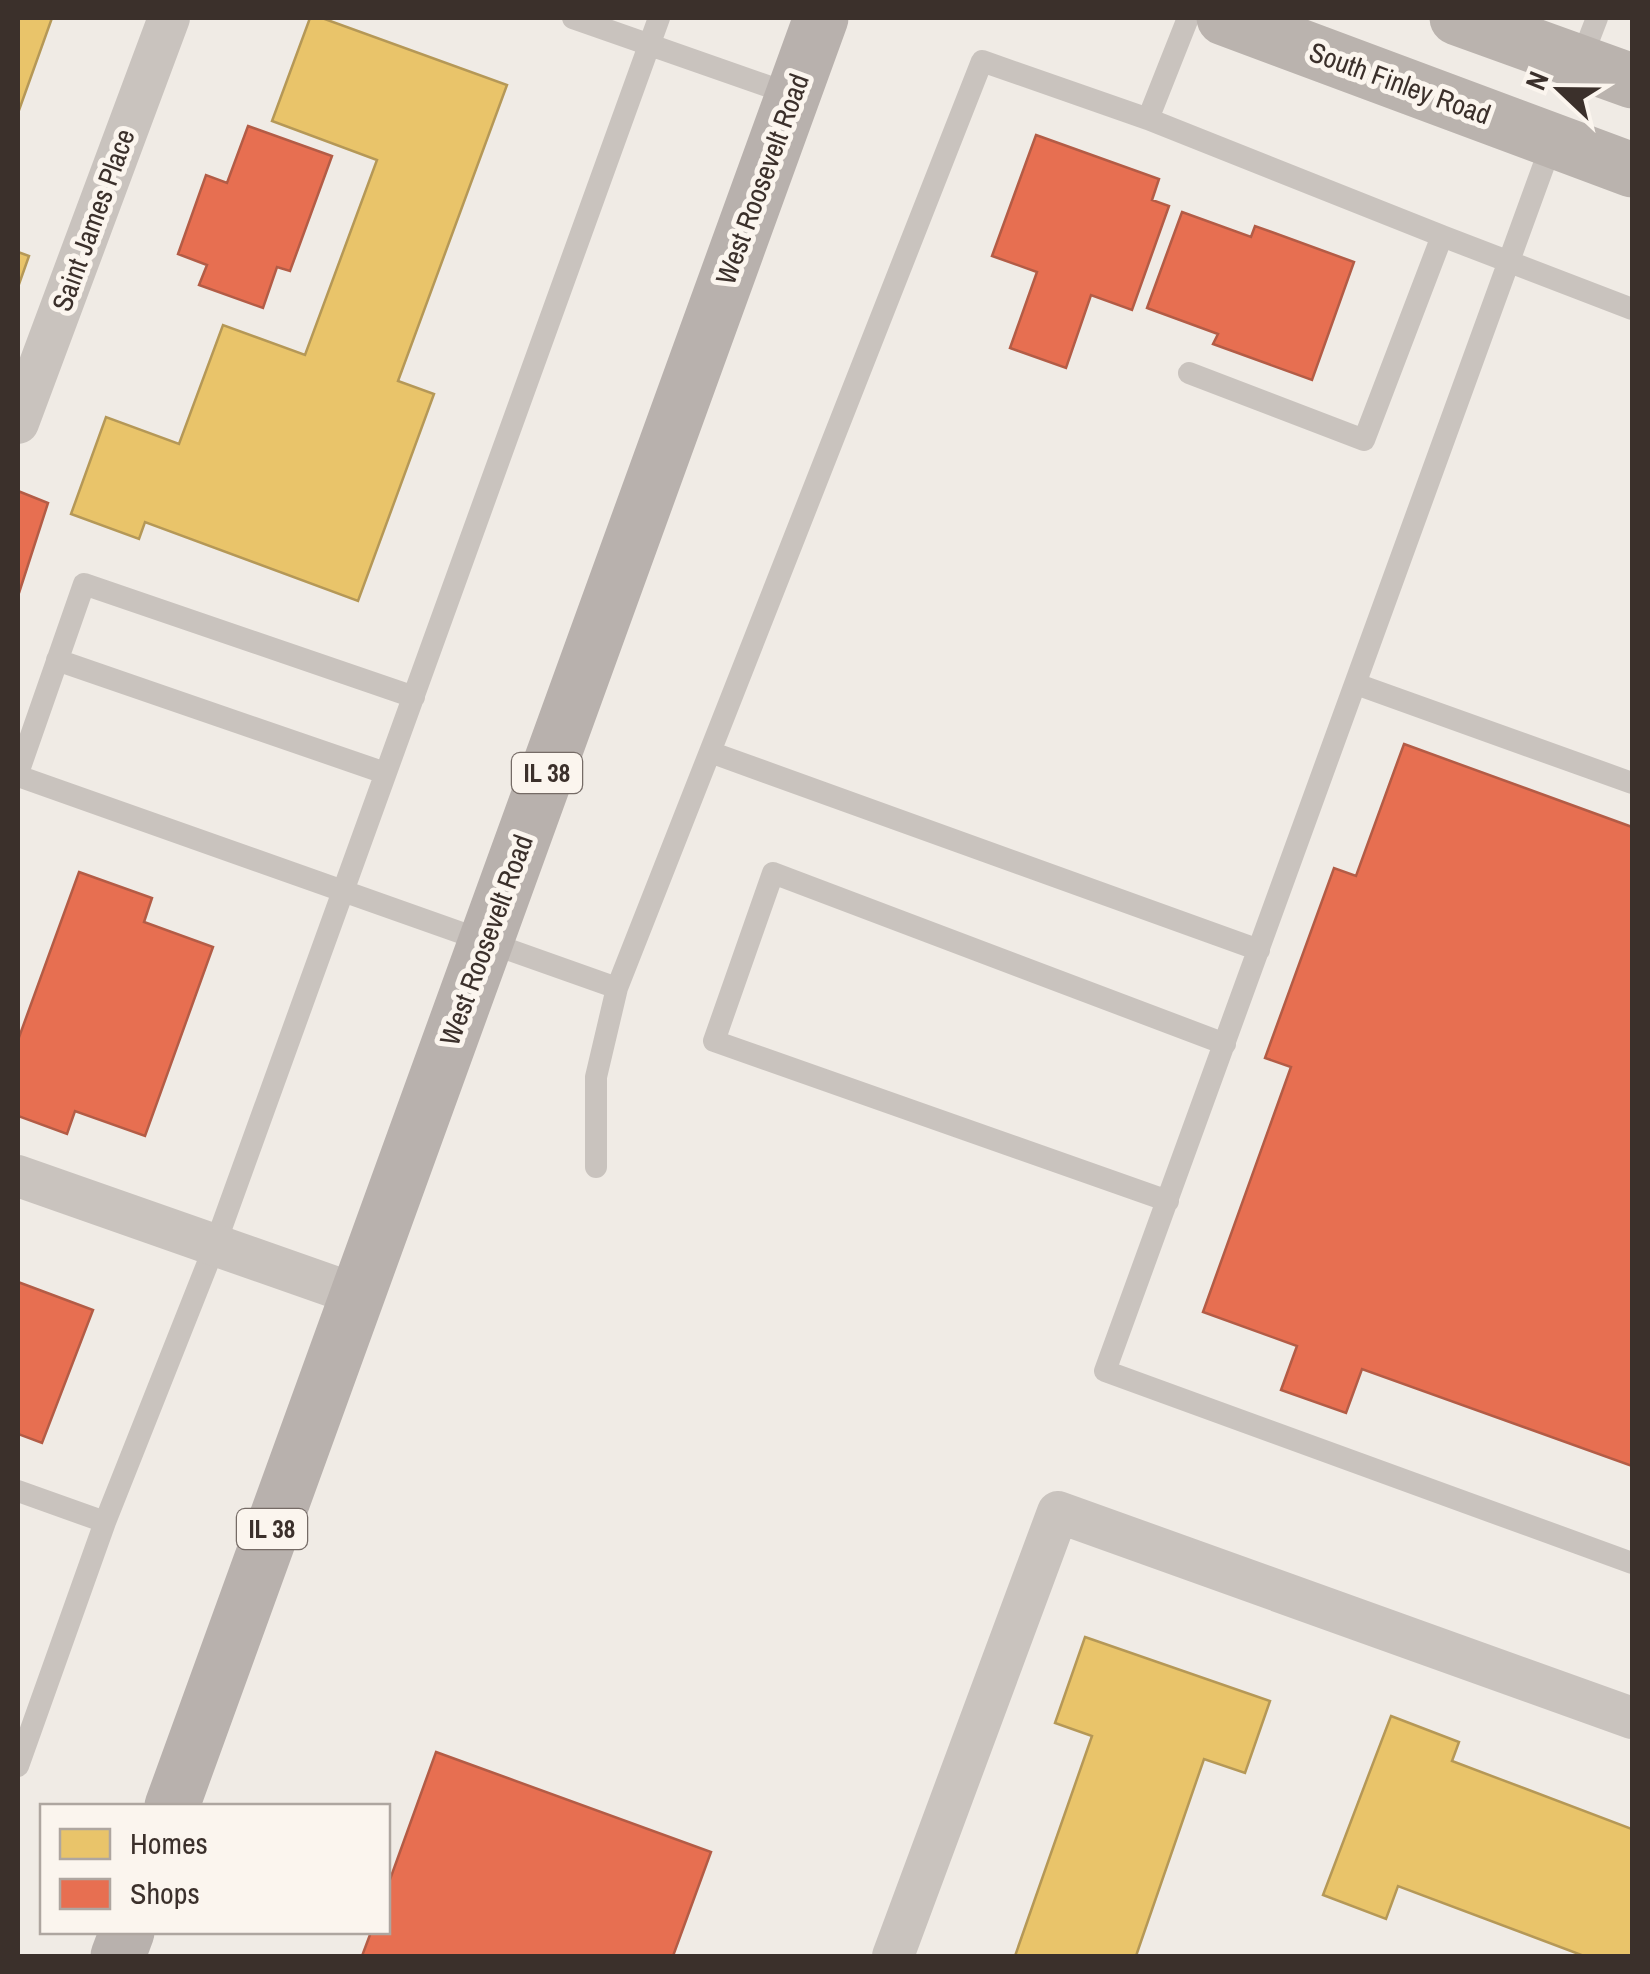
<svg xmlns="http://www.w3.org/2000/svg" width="1650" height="1974" font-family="'Archivo Narrow',sans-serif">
	<rect width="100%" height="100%" fill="#f0ebe5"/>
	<path fill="#e9c46a" stroke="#b59857" stroke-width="2.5" d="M18 18H52L18 113Z
		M310 18H322L507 85 398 381 434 394 358 601 145 522 139 539 71 514 106 417 179 444 223 325 305 355 377 160 272 121Z
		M18 252 29 256 18 287Z
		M1085 1637 1270 1701 1245 1773 1204 1759 1136 1956H1015L1092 1736 1055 1723Z
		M1391 1716 1459 1742 1452 1761 1632 1829V1956H1584L1398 1886 1386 1919 1323 1895Z"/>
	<path fill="#e76f51" stroke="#b35c46" stroke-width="2.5" d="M248 126 332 156 290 271 277 267 263 308 199 285 207 265 178 254 206 175 227 183Z
		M1036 135 1159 179 1152 200 1169 206 1132 310 1091 295 1066 368 1010 348 1037 272 992 256Z
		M1182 212 1251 237 1255 226 1354 262 1312 380 1213 344 1218 334 1147 308Z
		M18 491 48 503 18 596Z
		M1404 744 1632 827V1466L1362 1369 1346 1413 1281 1390 1297 1346 1203 1312 1291 1067 1265 1058 1334 868 1356 876Z
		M79 872 152 898 144 922 213 947 145 1136 75 1111 67 1134 18 1116V1040Z
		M18 1282 93 1310 42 1443 18 1434Z
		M436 1752 711 1852 673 1956H362L371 1932H388V1885Z"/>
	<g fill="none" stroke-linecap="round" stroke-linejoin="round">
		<path stroke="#c9c3be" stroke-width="22" d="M573 18 793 95
			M1580 62 1597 18
			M1148 119 1442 236 1364 440 1189 373
			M1553 140 1105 1371 1632 1563
			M1442 236 1632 309
			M57 660 385 773
			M1356 684 1632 783
			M710 752 1259 950
			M18 773 84 584 414 697
			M18 776 617 988 982 61 1148 119 1188 18
			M596 1167V1077L617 988
			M1168 1201 714 1041 773 873 1225 1044
			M18 1491 105 1522
			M18 1766 105 1522 215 1245 659 18"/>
		<path stroke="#c9c3be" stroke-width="42" d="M18 423 169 18
			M18 1176 357 1295
			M893 1956 1058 1512 1632 1718"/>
		<path stroke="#bab3ae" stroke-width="55" d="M1224 18 1632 170
			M1457 18 1632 81"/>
		<path stroke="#b8b1ad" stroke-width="55" d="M172 1806 821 18
			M118 1956 127 1932"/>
	</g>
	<g text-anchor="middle" stroke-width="10" stroke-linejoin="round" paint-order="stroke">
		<g fill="#fbf5ee" stroke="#756b66" stroke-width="2.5">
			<rect x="512" y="753" width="70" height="40" rx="8"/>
			<rect x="237" y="1509" width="70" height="40" rx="8"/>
		</g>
		<g font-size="25" font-weight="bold" fill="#3b302b">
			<text x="547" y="782">IL 38</text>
			<text x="272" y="1538">IL 38</text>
		</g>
		<g font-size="28" fill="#3b302b" stroke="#fbf5ee">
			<text transform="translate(1400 83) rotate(20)" y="10">South Finley Road</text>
			<text transform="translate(762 179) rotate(-70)" y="10">West Roosevelt Road</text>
			<text transform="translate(93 220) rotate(-70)" y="10">Saint James Place</text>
			<text transform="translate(486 940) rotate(-70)" y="10">West Roosevelt Road</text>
		</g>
	</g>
	<rect width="1650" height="1974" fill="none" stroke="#3b302b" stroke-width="40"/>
	<rect x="40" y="1804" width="350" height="130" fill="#fbf5ee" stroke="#aea6a0" stroke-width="2.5"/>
	<rect x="60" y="1829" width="50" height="30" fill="#e9c46a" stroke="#aea6a0" stroke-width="2.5"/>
	<text x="130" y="1854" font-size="30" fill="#3b302b">Homes</text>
	<rect x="60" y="1879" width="50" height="30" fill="#e76f51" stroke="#aea6a0" stroke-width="2.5"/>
	<text x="130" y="1904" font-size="30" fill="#3b302b">Shops</text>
	<g transform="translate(1560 90) rotate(292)" stroke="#fbf5ee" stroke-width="8" paint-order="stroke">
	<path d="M0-8L18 38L0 25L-18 38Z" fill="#3b302b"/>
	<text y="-15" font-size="28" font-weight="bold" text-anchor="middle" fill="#3b302b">N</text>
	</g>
</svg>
